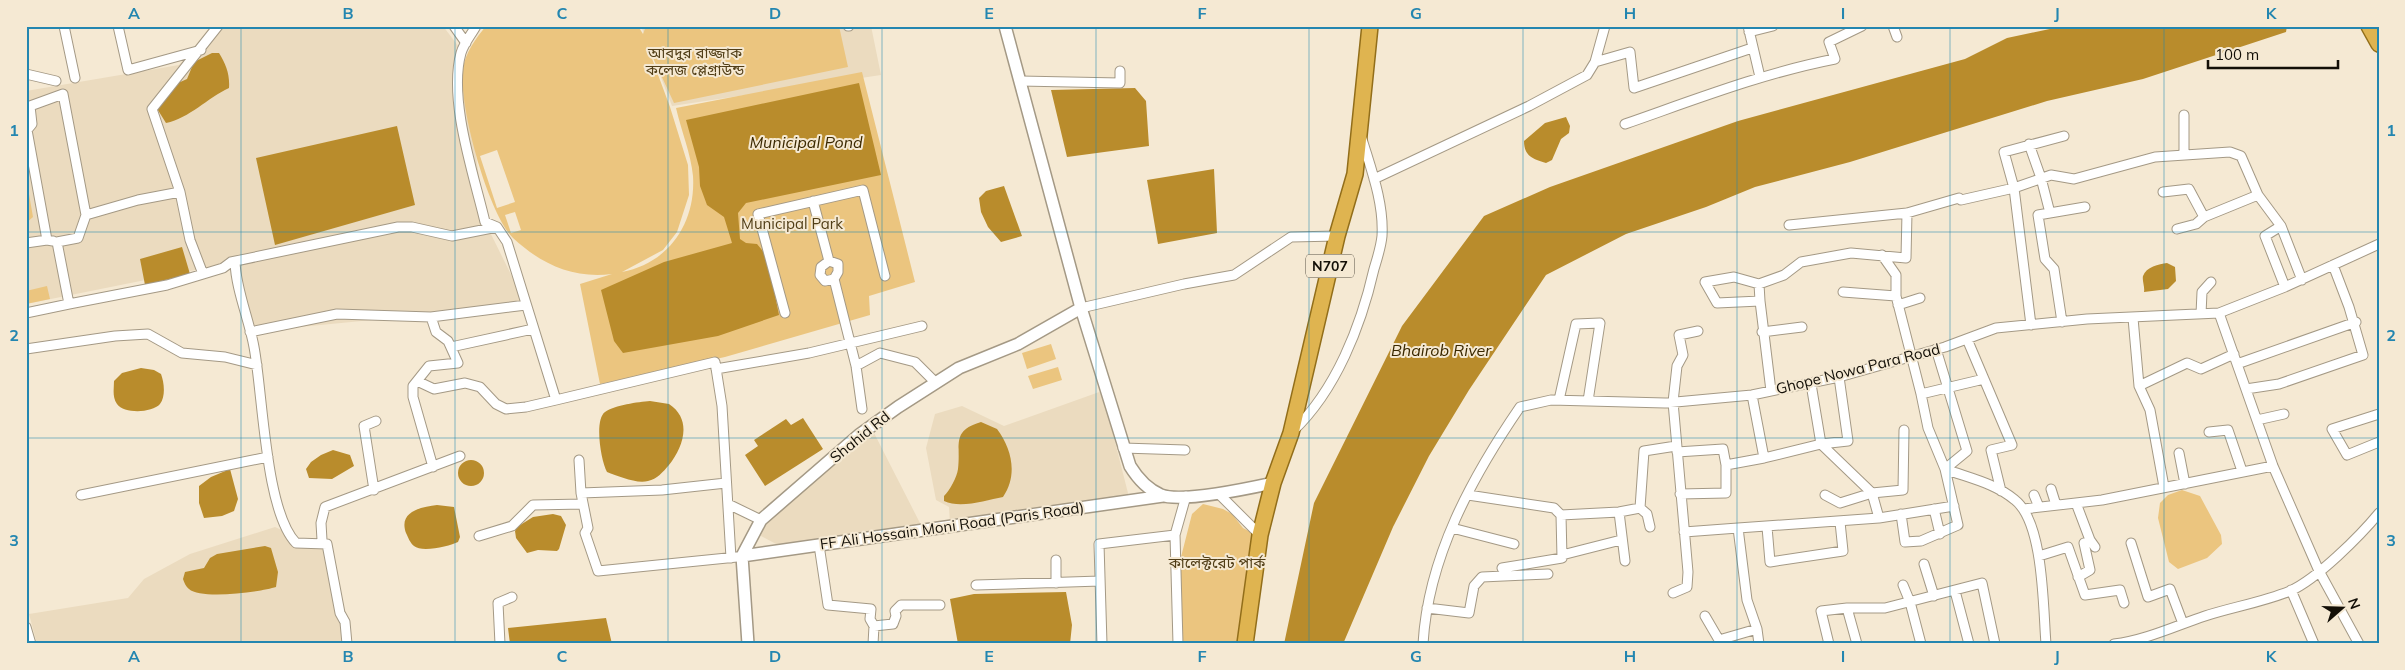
<svg xmlns="http://www.w3.org/2000/svg" width="2405" height="670" font-family="Mulish,'Noto Sans Bengali',sans-serif">
	<rect width="100%" height="100%" fill="#f5e9d3"/>
	<path fill="#ebdbbf" d="M211 26H443L462 51 485 222 526 305 250 332 235 262 26 304V91L179 65Z
		M641 26H871L881 75 672 106Z
		M1102 391 1129 497 950 524 949 507 936 500 926 448 935 414 962 406 1004 426Z
		M873 431 921 525 778 545 761 536 760 529 764 522Z
		M275 527 324 549 343 622 345 644H37L29 614 128 598 144 579 190 554Z"/>
	<path fill="#ebc57f" fill-rule="evenodd" d="M486 26H638L643 34 646 26H839L848 67 674 103 647 45 670 107 688 165 689 195 677 232 663 250 622 272C669 263 696 223 693 176 691 154 681 130 676 108L862 72 915 282 869 296 870 315 725 357 600 384 580 284 612 274C573 279 541 264 513 238 488 213 458 104 463 69 465 53 476 38 486 26ZM497 150 515 202 497 208 480 156ZM515 212 521 230 511 233 505 215Z
		M26 177 33 217 26 223Z
		M47 286 50 299 26 304V291Z
		M1051 344 1056 359 1027 369 1022 353Z
		M1058 367 1062 380 1033 389 1028 376Z
		M2182 490 2200 496 2221 535 2222 544 2207 558 2178 569 2169 562 2158 518 2160 503 2168 495Z
		M1203 504 1223 509 1232 514 1243 528 1258 536 1240 644H1182L1179 579 1181 557 1192 514Z"/>
	<path fill="#b98c2c" d="M2064 26H2287L2286 32 2143 79 2047 101 1850 162 1755 187 1706 207 1626 234 1546 275 1469 390 1429 456 1393 527 1343 644H1284L1314 503 1402 326 1484 216 1550 187 1738 121 1965 59 2007 38Z
		M212 53H219C226 64 230 75 229 88 207 98 190 118 166 123L156 107 178 83 187 79 194 62Z
		M859 83 881 175 746 203 738 213 740 239 746 243 757 244 767 256 779 315 718 336 623 353 614 341 601 290 664 262 732 243 724 217 707 205 700 186 699 167 686 120Z
		M1135 88 1146 101 1149 146 1067 157 1051 90Z
		M1566 117 1570 126 1569 133 1561 139 1552 160 1546 163C1533 159 1524 156 1524 141L1545 123Z
		M397 126 415 205 275 245 256 158Z
		M1214 169 1217 233 1158 244 1147 180Z
		M1004 186 1022 236 1001 242 988 227 981 212 979 198 986 191Z
		M182 247 190 274 145 285 140 259Z
		M2167 263 2175 267 2176 281 2168 289 2144 292C2145 287 2142 281 2143 276 2146 267 2159 264 2167 263Z
		M141 368 154 370 161 374C164 382 166 396 160 404 152 413 124 414 117 404 112 397 114 388 114 381L122 373Z
		M650 401 669 404C693 420 683 447 669 465 663 472 657 479 648 481 636 484 618 476 607 472 601 461 594 420 605 412 615 405 638 402 650 401Z
		M803 418 823 449 765 486 745 455 758 446 754 440 786 419 791 425Z
		M981 422 997 429C1012 449 1018 475 1003 497 986 500 961 509 944 501V496C950 490 957 477 958 469 961 444 951 431 981 422Z
		M333 450 350 455 354 466 332 479 309 478 306 469 311 462 321 455Z
		M458 473a13 13 0 1 1 26 0a13 13 0 1 1-26 0Z
		M230 469 238 499 234 511 222 516 204 518 199 503V486L211 477Z
		M437 505 454 507 460 537 458 542C450 546 422 553 414 546 410 543 408 537 406 533 398 511 422 507 437 505Z
		M553 514 561 516 566 525 559 549 557 551 538 550 527 553 516 538 515 531 517 527 533 517Z
		M265 546 271 548 278 572 276 587C260 592 201 600 189 589 186 587 184 582 183 579L185 572 204 568 210 558 217 554Z
		M1066 592 1072 625 1070 644H958L950 599 974 594Z
		M606 618 612 644H510L508 628Z"/>
	<g fill="none" stroke-linecap="round" stroke-linejoin="round">
		<defs>
			<path id="minor" d="M64 26 75 78
				M118 26 128 70 201 50
				M454 26 466 43
				M476 26C471 35 464 43 461 53 448 100 474 175 485 222L497 227 507 242 556 400 715 362 722 406 731 558
				M848 26H849
				M1748 26 1760 77
				M1893 26 1897 37
				M1749 32 1773 26
				M1595 62 1630 52 1634 88 1752 48
				M26 74 56 81
				M1020 81 1120 83V71
				M2184 115V155
				M1625 124C1694 100 1763 73 1835 59L1829 42 1862 26
				M2029 144 2041 178 2050 213
				M1374 179 1529 106 1587 75 1595 62 1605 26
				M2163 192 2189 189 2204 217
				M813 201 829 261
				M86 215 78 238 57 242 69 304 167 285 223 268 231 262 398 227H412L452 236 497 227
				M1789 225 1907 213 1959 198 1961 200 2014 188 2004 152 2064 136
				M2281 226 2265 236 2285 287
				M2177 229 2196 224 2204 217 2258 195
				M47 240 27 130 32 124 30 106 63 94 86 215 138 200 180 192
				M26 243 47 240 53 241
				M1882 255 1896 275V296L1921 394 1928 428 1945 469C1969 478 1995 483 2015 500 2044 523 2043 608 2046 644
				M829 261 838 264V272L834 279 825 281 820 275 821 267Z
				M235 262C236 290 249 319 254 347 263 394 265 511 296 543L327 544 340 613 345 622 347 644
				M203 274 190 240 180 192 152 109 218 26
				M834 279 856 366 862 409
				M1759 284 1734 277 1705 282 1717 303 1760 301 1759 284 1784 275 1801 262 1851 253 1906 258 1907 213
				M1843 292 1896 296
				M1760 301 1771 391
				M1898 305 1920 298
				M1081 308 1184 284 1234 275 1291 237 1337 236
				M26 313 69 304
				M785 313 758 214 863 190 885 276
				M2219 313 2273 466 2319 571 2359 644
				M2201 314 2202 292 2211 282
				M431 317 436 332 448 341 458 363 429 366 413 386V397L433 467
				M2133 318 2139 386 2150 410 2164 487
				M2062 322 2054 269 2045 259 2038 215 2085 207
				M2031 325 2014 188 2051 175 2074 179 2155 157 2230 152 2241 156 2258 195 2281 226 2302 280
				M250 332 337 314 431 317 526 305
				M1762 332 1802 327
				M1967 339 2012 445 1991 450 2001 491
				M451 347 533 329
				M26 349 115 336 148 334 182 353 225 357 257 365
				M2237 364 2356 322
				M856 366 880 353 915 362 936 383
				M716 369 809 353 922 326
				M417 381 434 389 465 383 480 387 496 404 506 409 526 407 556 400
				M2139 386 2187 363 2201 369 2234 354
				M2246 389 2279 384 2363 355 2349 307 2333 265
				M1921 394 1984 379
				M1559 400 1576 324 1600 323 1588 401
				M2379 414 2332 429 2347 455 2379 442
				M2257 420 2284 414
				M1293 431C1336 390 1361 326 1374 269 1377 259 1381 247 1382 236 1384 203 1371 169 1362 139
				M2209 432 2228 430 2242 471
				M1821 444 1872 493 1903 490 1904 430
				M1821 444 1848 441 1839 377
				M1123 448 1185 450
				M1677 452 1723 449 1726 465
				M2179 453 2185 484
				M1764 458 1821 444 1811 384
				M579 460 581 493
				M726 483 662 490 581 493 588 528 585 533 598 571 737 557
				M2051 489 2056 505
				M374 490 364 426 376 421
				M1219 494 1260 535
				M1680 494 1726 493V465L1764 458 1752 395
				M81 495 268 457
				M1468 495 1554 508 1561 515 1562 558 1502 568
				M1825 495 1840 503 1872 493 1879 518
				M2034 495 2039 507
				M2076 503 2090 540 2095 547
				M728 504 761 520
				M1640 508 1644 451 1676 446
				M1934 509 1940 534
				M2024 509 2102 500 2273 466
				M1619 512 1625 561
				M1901 514 1905 542 1921 541 1958 525 1945 469 1967 451 1936 349
				M1561 515 1619 512 1640 508 1647 514 1650 527
				M1767 527 1770 562 1843 551 1840 522
				M1452 528 1514 544
				M1738 528 1879 518 1954 506
				M1684 532 1738 528 1747 600 1757 629 1759 644
				M479 536 512 526 533 505 583 504
				M322 540 321 523 325 507 460 456
				M2131 543 2148 597 2170 589 2182 621
				M819 545 828 605 871 609 870 619 874 626 893 624 896 616 895 611 901 605H940
				M1562 555 1621 540
				M2039 556 2068 547 2085 595 2120 590 2124 603
				M1924 564 1934 596
				M2078 577 2090 570 2084 543
				M1056 583V560
				M976 585 1100 581
				M1903 585 1910 602 1921 644
				M2291 590 2314 644
				M1955 591 1969 644
				M1673 593 1687 587 1688 572 1673 402 1677 366 1683 355 1679 335 1698 331
				M1427 608 1469 613 1474 586 1482 577 1548 574
				M1847 608 1857 644
				M1705 616 1719 640 1757 629
				M26 627 31 644
				M500 644 498 603 512 597
				M873 644 874 626
				M1102 644 1099 544 1175 535
				M1178 644 1175 535 1186 496
				M1423 644C1428 557 1472 477 1520 407L1551 400 1665 403 1752 395 1839 377 1945 347 1996 328 2087 319 2219 313 2285 287 2379 244
				M1829 644 1821 611 1847 608H1885L1982 583 1995 644
				M2114 644C2146 640 2175 626 2205 616 2233 607 2263 602 2290 591 2317 579 2360 536 2379 513"/>
			<path id="tertiary" d="M1005 26 1081 308 1130 466C1138 479 1147 489 1161 495 1182 503 1250 488 1273 483
				M742 556 1163 496
				M748 644 742 556 761 520 859 435 898 407 959 368 1018 344 1081 308"/>
			<path id="trunk" d="M2369 26 2379 44
				M1245 644 1260 535 1273 483 1291 433 1337 236 1355 174 1370 26"/>
		</defs>
		<use href="#minor" stroke="#a49985" stroke-width="11"/>
		<use href="#tertiary" stroke="#a49985" stroke-width="14"/>
		<use href="#trunk" stroke="#926e1a" stroke-width="18"/>
		<use href="#minor" stroke="#fff" stroke-width="9"/>
		<use href="#tertiary" stroke="#fff" stroke-width="11"/>
		<use href="#trunk" stroke="#dfb450" stroke-width="15"/>
	</g>
	<path fill="none" stroke="#2386b0" stroke-width="1" stroke-opacity="0.55" d="M241 26V644M455 26V644M668 26V644M882 26V644M1096 26V644M1309 26V644M1523 26V644M1737 26V644M1950 26V644M2164 26V644M26 232H2379M26 438H2379"/>
	<g text-anchor="middle" stroke-width="4" stroke-linejoin="round" paint-order="stroke">
		<rect fill="#f5e9d3" stroke="#575044" stroke-width="1" x="1306" y="254.5" width="48" height="23" rx="4"/>
		<g font-size="14" font-weight="bold" fill="#130f07">
			<text x="1330" y="271">N707</text>
		</g>
		<g font-size="15" fill="#513e17" stroke="#f5e9d3">
			<text x="695" y="58">আবদুর রাজ্জাক<tspan x="695" dy="17">কলেজ প্লেগ্রাউন্ড</tspan></text>
			<text x="792" y="229">Municipal Park</text>
			<text x="1217" y="568">কালেক্টরেট পার্ক</text>
		</g>
		<g font-size="15" fill="#130f07" stroke="#f5e9d3">
			<text transform="translate(1858 369) rotate(-14)" y="5">Ghope Nowa Para Road</text>
			<text transform="translate(860 437) rotate(-39)" y="5">Shahid Rd</text>
			<text transform="translate(952 526) rotate(-8)" y="5">FF Ali Hossain Moni Road (Paris Road)</text>
		</g>
		<g font-size="16" font-style="italic" fill="#3a2800" stroke="#f5e9d3">
			<text x="806" y="148">Municipal Pond</text>
			<text x="1441" y="356">Bhairob River</text>
		</g>
	</g>
	<rect width="2405" height="670" fill="none" stroke="#f5e9d3" stroke-width="55"/>
	<g transform="translate(2342 608) rotate(70)" stroke="#f5e9d3" stroke-width="4" paint-order="stroke">
	<path d="M0-4L9 19L0 12L-9 19Z" fill="#130f07"/>
	<text y="-8" font-size="14" font-weight="bold" text-anchor="middle" fill="#130f07">N</text>
	</g>
	<path d="M2208 60v8h130v-8" fill="none" stroke="#130f07" stroke-width="2.5"/>
	<text x="2215" y="60" font-size="15" fill="#130f07" stroke="#f5e9d3" stroke-width="4" paint-order="stroke">100 m</text>
	<rect x="28" y="28" width="2350" height="614" fill="none" stroke="#2386b0" stroke-width="2"/>
	<g font-size="16" text-anchor="middle" font-weight="bold" fill="#2386b0">
		<text x="134" y="19">A</text>
		<text x="348" y="19">B</text>
		<text x="562" y="19">C</text>
		<text x="775" y="19">D</text>
		<text x="989" y="19">E</text>
		<text x="1202" y="19">F</text>
		<text x="1416" y="19">G</text>
		<text x="1630" y="19">H</text>
		<text x="1843" y="19">I</text>
		<text x="2057" y="19">J</text>
		<text x="2271" y="19">K</text>
		<text x="14" y="136">1</text>
		<text x="2391" y="136">1</text>
		<text x="14" y="341">2</text>
		<text x="2391" y="341">2</text>
		<text x="14" y="546">3</text>
		<text x="2391" y="546">3</text>
		<text x="134" y="662">A</text>
		<text x="348" y="662">B</text>
		<text x="562" y="662">C</text>
		<text x="775" y="662">D</text>
		<text x="989" y="662">E</text>
		<text x="1202" y="662">F</text>
		<text x="1416" y="662">G</text>
		<text x="1630" y="662">H</text>
		<text x="1843" y="662">I</text>
		<text x="2057" y="662">J</text>
		<text x="2271" y="662">K</text>
	</g>
</svg>
